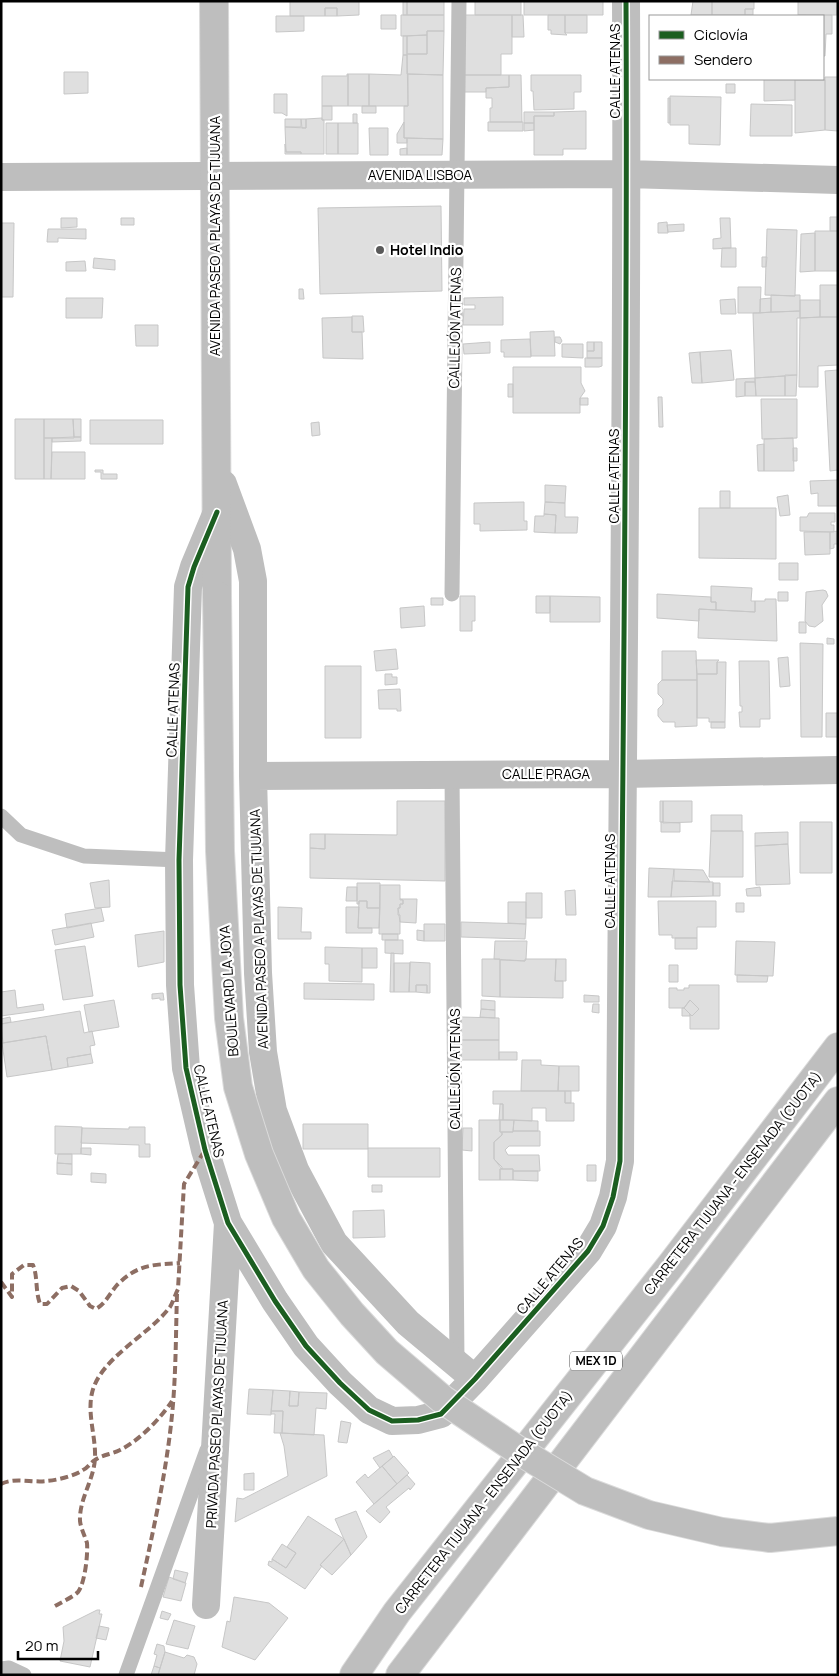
<svg xmlns="http://www.w3.org/2000/svg" width="839" height="1676" font-family="Manrope,sans-serif">
	<rect width="100%" height="100%" fill="#fff"/>
	<path fill="#dfdfdf" stroke="#c7c7c7" fill-rule="evenodd" d="M359 1V15L337 16V8H325V16H290V1Z
		M403 1H407V15H403Z
		M407 1H444V15H407Z
		M475 1H521V15H475Z
		M524 1H603V15H524Z
		M693 1H712V15H691Z
		M712 1H754V9H745V15H712Z
		M798 1H837V15H798Z
		M325 8H337V16H325Z
		M745 9H753V15H745Z
		M381 15H396V29H381Z
		M401 15H444V31H427V35L401 36Z
		M462 15H512V54H501V75H462Z
		M512 15H523L524 37H512Z
		M548 15H565V33L567 35 551 34V30H548Z
		M565 15H587V33H565Z
		M798 15H832V34H826L825 56H823V16Z
		M276 16H304V31L276 32Z
		M427 31H444L443 75 407 74V54H427Z
		M427 35V54H407V36Z
		M403 36H407V55H403Z
		M403 55H407L408 106H369V74L401 75Z
		M64 72H88V93L64 94Z
		M347 74H348V106H322V76H347Z
		M348 74H369V106H348Z
		M408 74 443 75V139L404 138V106H408Z
		M462 75H509V87L486 88V92H462Z
		M509 75H521L522 122H490V108H492V98H486V88L509 87Z
		M531 75H581V92H574V109L534 110 533 91H531Z
		M825 77H838V131L825 130Z
		M764 79H795V100L764 101Z
		M795 80H825V130L795 133Z
		M726 84H735V93H726Z
		M274 94H287V116L282 113H274Z
		M670 96 721 97 720 145 689 144V125H670Z
		M668 98H670V123H668Z
		M751 104 792 105V136H750Z
		M322 106H332V120H322Z
		M362 106H376V113H362Z
		M586 111V149H563V155H534V116H554V112Z
		M524 112H554V116H534V123H524Z
		M353 114H357V123H353Z
		M322 118V120H324V154H301V152H286L285 127 306 128V119Z
		M285 119H301V127H285Z
		M301 119H306V128H302Z
		M404 122V138H407V143H397V134Z
		M488 122H523V131H488Z
		M326 123H338V154H326Z
		M338 123H358V154H338Z
		M524 123H534V130L524 131Z
		M369 128H388V155H370Z
		M407 138 443 139 442 155H407Z
		M285 144 286 152H301V154H285Z
		M407 148V155H400V149Z
		M441 206 442 291 320 294 318 208Z
		M830 217H838V231H830Z
		M61 218H77V227L61 228Z
		M121 218H134V225H121Z
		M720 218H730L731 248 713 249V239L721 238Z
		M667 222 668 233H658V223Z
		M1 223H14L13 297H1Z
		M684 224V231L668 232 667 225Z
		M48 229H86V239L58 238V242H47Z
		M767 229 797 230 795 296 765 295Z
		M815 231H838V271H815Z
		M815 233V271L800 272 801 234Z
		M722 248H736V267H721Z
		M762 257H767L766 267H762Z
		M94 258 115 260V270L93 268Z
		M85 261 86 271H66V262Z
		M820 285H838V317H820Z
		M738 287H761L760 313H738Z
		M299 289H303L304 299H299Z
		M771 295 795 296V295H800V311L771 312Z
		M503 297V325H463L464 309H475V305H464V298Z
		M66 298H103L102 318H66Z
		M771 298V312L760 313V299Z
		M735 299 736 314H721L720 300Z
		M800 300H820V317L800 318Z
		M800 311V318H797V375L755 378 753 313Z
		M352 316H363L364 332H352Z
		M352 317V332H362L363 359 323 358 322 318Z
		M823 317H838V365L818 366V387H799L800 318Z
		M135 325H158V346H136Z
		M554 331 555 356H531L530 332Z
		M555 337H560L562 341 560 344 555 342Z
		M530 339 531 357H504V352H501V340Z
		M490 342V353L464 354 463 344Z
		M587 342H594V351H587Z
		M594 342H602V358H587V351H594Z
		M562 344H583V358L562 357Z
		M731 350 734 380 702 383 700 352Z
		M700 352 702 383H692L689 353Z
		M585 358H602V366L599 367H585Z
		M513 367H581V383L585 391 580 398V413H513Z
		M838 370V470L830 471 825 371Z
		M785 375H797L796 396H785Z
		M785 376V396H756L755 378Z
		M755 378V382H745V396L736 397V379Z
		M745 382H755L756 396H745Z
		M508 384H513V397H508Z
		M658 397H662L663 427H659Z
		M580 398H588V405H580Z
		M761 399H797V438L762 439Z
		M15 419H44V479H15Z
		M44 419H73L74 438H44Z
		M73 419H81V437H74Z
		M90 420H163V444H90Z
		M319 422 320 435 312 436 311 423Z
		M74 437H81V441L52 442V438Z
		M44 438H52L51 479H44Z
		M793 438 794 471H764V439Z
		M764 444V471H758L757 445Z
		M793 448H797V461H793Z
		M52 452H85V479H51Z
		M95 470H103V474H117V479H101V472H95Z
		M838 480V506H818V493L811 494 810 481Z
		M545 485 566 486 565 503 545 502Z
		M720 491H730V508H720Z
		M788 495 790 515 780 516 777 497Z
		M524 502V521H527V530L480 531V524H474V503Z
		M545 502 565 503V517H578L577 533H555L556 515 544 514Z
		M699 508H776V559L699 558Z
		M809 513H835V522H831V525H834V532L800 531V517H807Z
		M544 514 556 515 555 533 534 532 535 516H544Z
		M838 531V544H834V548L830 549V532Z
		M804 532H830V554L805 555Z
		M779 563H798V580H779Z
		M711 586 752 588 751 601H755V612L716 610V602H711Z
		M823 590 826 591 828 596 822 605 823 621 815 627 809 626 805 621 806 592Z
		M778 592H788V601H778Z
		M657 594 711 597V602H716V610L699 609V621L657 618Z
		M460 596H475V621H472V631H460Z
		M536 596H550V613H536Z
		M550 596 600 597V622H550Z
		M431 598H443V605H431Z
		M765 599H776L777 641 698 638 699 609 755 612V601H765Z
		M424 606 425 626 401 628 400 608Z
		M799 622H806V633H799Z
		M827 638 834 639V644H827Z
		M800 643 823 644 822 737H801Z
		M396 649 398 669 376 671 374 651Z
		M662 651H696L697 680H662Z
		M788 657 790 686 780 687 778 658Z
		M696 660H719L717 662V674H697Z
		M739 661H769L770 719H760V727H740L739 712H742V706H740Z
		M717 662H726L725 722H709V718H697V674H717Z
		M325 666H361V738H325Z
		M385 674H392V677H397V684L385 685Z
		M662 680H697V726L675 727V722H663L658 716V709L663 704V699L658 694V684Z
		M400 689 401 711H397V709H379L378 690Z
		M826 713H838V737H826Z
		M711 722H725V728H711Z
		M397 801H445V881L310 878V848L325 849V834L397 835Z
		M660 801H663V822H660Z
		M663 801H692V822L663 823Z
		M711 815H742V831H711Z
		M661 822 680 823V832H661Z
		M800 822H832V873H800Z
		M711 831H743V877H709Z
		M788 832V844L755 846V833Z
		M310 834H325V849L310 848Z
		M788 844 790 884 756 885 755 846Z
		M649 868 674 869 671 897H648Z
		M674 869 703 870 710 882 674 881Z
		M109 880 110 907 95 908 90 883Z
		M672 881 713 882V896L671 897Z
		M357 883H380V908H367V901H359V904H357Z
		M713 883H720V896H713Z
		M380 885H400V900H403V904H400V908H398V915H400V934H379Z
		M347 887H357V901H346Z
		M760 887 761 896H747L746 889Z
		M575 890 576 915H566L565 891Z
		M526 893H542V918H526Z
		M400 899H417L416 923 400 922 398 908H400V904H403V900Z
		M359 901H367V908H380L379 928H358Z
		M658 901H716V927H697V938H672V935H659Z
		M508 902H526V924L508 923Z
		M736 903H744V912H736Z
		M278 907 302 908 301 932H311V939H278Z
		M346 907H359L358 928H372V933H346Z
		M101 908 104 921 67 928 65 914Z
		M461 922 526 924 525 939 461 937Z
		M91 923 94 937 55 945 52 930Z
		M424 924H445V941H424Z
		M417 930 424 931V941L417 940Z
		M164 931V962L138 967 135 935Z
		M382 934H398V940H382Z
		M675 938H697V949H675Z
		M385 940H403V954L385 953Z
		M495 941H527L526 959 525 961 494 959Z
		M736 941 775 942 773 976 735 975Z
		M85 946 93 996 63 1000 55 950Z
		M325 947 362 948V982L329 981V964H325Z
		M362 948H377V968H362Z
		M391 953H394V992H390Z
		M482 959H500V997L482 996Z
		M525 959H556L555 981H563V998L500 997V960L525 961Z
		M556 959H566V981H555Z
		M410 962 430 963V993H427V985H416V992H409Z
		M394 963H410L409 992H394Z
		M669 965H678V982H669Z
		M737 975 768 976 767 982H737Z
		M304 983 374 984V1000L304 999Z
		M416 985H427V993L416 992Z
		M689 985H719V1029H690V1014L684 1008H669V988H677V990H684V988H689ZM690 1000 699 1009 692 1016 684 1008Z
		M15 990 17 1008 43 1004 44 1010 1 1016V992Z
		M163 993 164 1000H160V998L152 999V994Z
		M584 995 599 996V1002H584Z
		M114 1000 119 1027 89 1032 84 1005Z
		M481 1000 495 1001V1010L481 1009Z
		M690 1000 699 1009 692 1016 684 1008Z
		M593 1004H599V1013L592 1012Z
		M682 1008H684L690 1014V1016H682Z
		M481 1009 495 1010V1018L480 1017Z
		M80 1011 84 1033 92 1031 95 1045 90 1046 91 1054 67 1058 68 1067 52 1070 46 1036 3 1043 1 1024Z
		M10 1017 11 1022 1 1024V1019Z
		M461 1017 499 1018V1040H461Z
		M46 1036 52 1070 7 1077 2 1043Z
		M461 1040H499V1060H461Z
		M499 1052H517V1060H499Z
		M91 1054 93 1063 68 1067 67 1058Z
		M522 1060H541V1065L559 1066 558 1091H521Z
		M559 1066H579V1091H558Z
		M493 1091H565V1103H574V1121H546V1108H532V1121L503 1120V1104H493Z
		M565 1091H571V1103H565Z
		M500 1104H503V1120H499Z
		M479 1120H500V1132H502V1135L494 1142V1159L502 1167V1169H500V1180H479Z
		M500 1120H514L513 1132H500Z
		M514 1120 538 1121V1131H513Z
		M303 1124H368V1149H303Z
		M55 1126 82 1127 81 1154H55Z
		M129 1127H145V1144H150V1157H139V1145L81 1143 82 1128 129 1129Z
		M463 1128H472V1151L462 1150Z
		M513 1131H540V1146H509L505 1150 508 1155H539L540 1171H513V1169H502L494 1159V1142L502 1135V1132H513Z
		M81 1148H91V1155L81 1154Z
		M368 1148H440V1177H368Z
		M58 1154H72V1164L57 1163Z
		M57 1163 72 1164V1175L57 1174Z
		M587 1165H596V1181H587Z
		M500 1169H513V1180H500Z
		M513 1171H538V1181L513 1180Z
		M91 1173 106 1174V1183L91 1182Z
		M372 1185H382V1192H372Z
		M384 1210 385 1237 353 1238V1211Z
		M249 1389 273 1390 271 1415 247 1414Z
		M273 1390 290 1391 289 1406H298L299 1392 327 1393 326 1409 316 1408 314 1435 282 1433 283 1411H271Z
		M290 1391 299 1392 298 1406H289Z
		M271 1411H283L282 1433H274L275 1414H271Z
		M341 1421 351 1423 347 1443 338 1442Z
		M280 1433 324 1435 327 1476 235 1522 237 1498 243 1499 288 1476 284 1446Z
		M389 1450 393 1457 380 1468 373 1458Z
		M394 1456 409 1473 397 1484 382 1466Z
		M382 1466 397 1484 374 1504 356 1482 365 1474 368 1478Z
		M254 1473V1490H244V1474Z
		M407 1475 415 1484 410 1490 409 1488 386 1507 390 1512 380 1523 366 1511Z
		M356 1511 367 1537 351 1555 335 1519Z
		M308 1516 344 1539 320 1565 322 1566 305 1589 268 1565 269 1561 272 1562V1559L286 1568 296 1553 287 1547Z
		M344 1539 351 1555 332 1575 320 1565Z
		M282 1544 296 1553 286 1568 272 1559Z
		M175 1570 188 1573 185 1583 173 1579Z
		M169 1577 186 1583 181 1601 163 1597Z
		M234 1597 269 1603 288 1618 255 1660 222 1647 227 1621 230 1622Z
		M97 1610H100L99 1614H102L90 1667 60 1661 64 1641 63 1627Z
		M162 1611 171 1614 168 1620 160 1618Z
		M174 1620 195 1626 188 1649 166 1644Z
		M99 1626 109 1628 106 1640 96 1638Z
		M157 1644 164 1646 165 1652 160 1668 154 1666 157 1655 154 1654Z
		M165 1652 184 1658 187 1655 194 1657 197 1664 194 1675H158Z
		M154 1666 160 1668 158 1675H151Z"/>
	<g fill="none" stroke-linecap="round" stroke-linejoin="round">
		<defs>
			<path id="primary" d="M214 1 217 595"/>
			<path id="motorway" d="M354 1675 397 1612 671 1265 838 1047
				M400 1675 838 1101"/>
		</defs>
		<use href="#primary" stroke="#dbdbdb" stroke-width="30"/>
		<use href="#motorway" stroke="#dbdbdb" stroke-width="30"/>
		<path stroke="#bebebe" stroke-width="15" d="M452 594 459 1
			M452 774 457 1363
			M1 816 21 835 84 856 179 860
			M1 1669 9 1668 24 1675
			M126 1675 207 1450"/>
		<path stroke="#bebebe" stroke-width="28" d="M1 177 627 174 838 180
			M223 484 247 549 253 581V776L258 973 263 1052 273 1111 295 1170 334 1243 408 1323 475 1379
			M217 512 194 567 188 587 179 860 180 985 186 1068 205 1150 228 1223 275 1301 306 1346 340 1383 369 1410 392 1421 418 1420 441 1414 475 1379 588 1251 603 1226 613 1197 620 1161C622 774 628 388 626 1
			M253 776 622 774 838 770
			M206 1605 228 1223"/>
		<use href="#primary" stroke="#bebebe" stroke-width="28"/>
		<use href="#motorway" stroke="#bebebe" stroke-width="28"/>
		<defs>
			<path id="primary-bridge" d="M217 595 220 851 229 1018 238 1087 259 1154 286 1218 316 1269 352 1314 387 1352 442 1399 516 1449 585 1491 649 1515 722 1532 770 1538 838 1531"/>
		</defs>
		<use href="#primary-bridge" stroke="#dbdbdb" stroke-width="30" stroke-linecap="butt"/>
		<use href="#primary-bridge" stroke="#bebebe" stroke-width="28"/>
		<path stroke="#8d6e63" stroke-width="4" stroke-dasharray="8 4" stroke-linecap="butt" d="M1 1282 12 1297V1274L24 1265H33C38 1277 35 1290 40 1304H47L62 1288 71 1286 79 1291 90 1306 96 1309C106 1303 110 1293 117 1285 138 1264 152 1265 180 1263
			M1 1484C15 1477 32 1483 47 1481 58 1480 74 1476 83 1470 88 1468 90 1463 95 1460 102 1455 112 1454 120 1450 140 1440 160 1419 172 1401
			M141 1587C155 1522 170 1457 174 1390 176 1358 176 1326 177 1294
			M55 1606C62 1602 73 1597 78 1592 85 1583 88 1554 87 1543 85 1536 81 1529 80 1521 79 1499 94 1480 95 1458 96 1437 87 1414 92 1393 100 1358 148 1336 170 1307 173 1302 175 1295 178 1289L184 1184 205 1150"/>
		<defs>
			<path id="cycleway" d="M217 512 194 567 188 587 179 860 180 985 186 1068 205 1150 228 1223 275 1301 306 1346 340 1383 369 1410 392 1421 418 1420 441 1414 475 1379 588 1251 603 1226 613 1197 620 1161C622 774 628 388 626 1"/>
		</defs>
		<use href="#cycleway" stroke="#fff" stroke-width="8"/>
		<use href="#cycleway" stroke="#1b5e20" stroke-width="5"/>
	</g>
	<circle fill="#595959" stroke="#fff" stroke-width="2" cx="380" cy="250" r="5"/>
	<g text-anchor="middle" stroke-width="4.5" stroke-linejoin="round" paint-order="stroke">
		<rect fill="#fff" stroke="#4c4c4c" stroke-width="1" x="570" y="1351.5" width="52" height="19" rx="4"/>
		<g font-size="12" font-weight="bold" fill="#000">
			<text x="596" y="1365">MEX 1D</text>
		</g>
		<g font-size="14" fill="#000" stroke="#fff">
			<text transform="translate(615 71) rotate(-90)" y="5">CALLE ATENAS</text>
			<text x="420" y="180">AVENIDA LISBOA</text>
			<text transform="translate(215 236) rotate(-90)" y="5">AVENIDA PASEO A PLAYAS DE TIJUANA</text>
			<text transform="translate(455 328) rotate(-89)" y="5">CALLEJÓN ATENAS</text>
			<text transform="translate(614 476) rotate(-90)" y="5">CALLE ATENAS</text>
			<text transform="translate(173 710) rotate(-88)" y="5">CALLE ATENAS</text>
			<text x="546" y="779">CALLE PRAGA</text>
			<text transform="translate(610 881) rotate(-90)" y="5">CALLE ATENAS</text>
			<text transform="translate(259 929) rotate(-92)" y="5">AVENIDA PASEO A PLAYAS DE TIJUANA</text>
			<text transform="translate(229 991) rotate(-94)" y="5">BOULEVARD LA JOYA</text>
			<text transform="translate(455 1069) rotate(-90)" y="5">CALLEJÓN ATENAS</text>
			<text transform="translate(209 1111) rotate(77)" y="5">CALLE ATENAS</text>
			<text transform="translate(733 1183) rotate(-52)" y="5">CARRETERA TIJUANA - ENSENADA (CUOTA)</text>
			<text transform="translate(550 1276) rotate(-50)" y="5">CALLE ATENAS</text>
			<text transform="translate(217 1414) rotate(-87)" y="5">PRIVADA PASEO PLAYAS DE TIJUANA</text>
			<text transform="translate(484 1502) rotate(-52)" y="5">CARRETERA TIJUANA - ENSENADA (CUOTA)</text>
		</g>
		<g font-size="14" font-weight="bold" fill="#000" stroke="#fff" text-anchor="start">
			<text x="390" y="255">Hotel Indio</text>
		</g>
	</g>
	<rect width="839" height="1676" fill="none" stroke="#000000" stroke-width="5"/>
	<rect x="649" y="15" width="175" height="65" fill="#ffffff" stroke="#999999"/>
	<rect x="659" y="31" width="25" height="8" fill="#1b5e20" stroke="#999999"/>
	<text x="694" y="40" font-size="15" fill="#000000">Ciclovía</text>
	<rect x="659" y="56" width="25" height="8" fill="#8d6e63" stroke="#999999"/>
	<text x="694" y="65" font-size="15" fill="#000000">Sendero</text>
	<path d="M18 1651v8h80v-8" fill="none" stroke="#000000" stroke-width="2.5"/>
	<text x="25" y="1651" font-size="15" fill="#000000" stroke="#ffffff" stroke-width="4" paint-order="stroke">20 m</text>
</svg>
